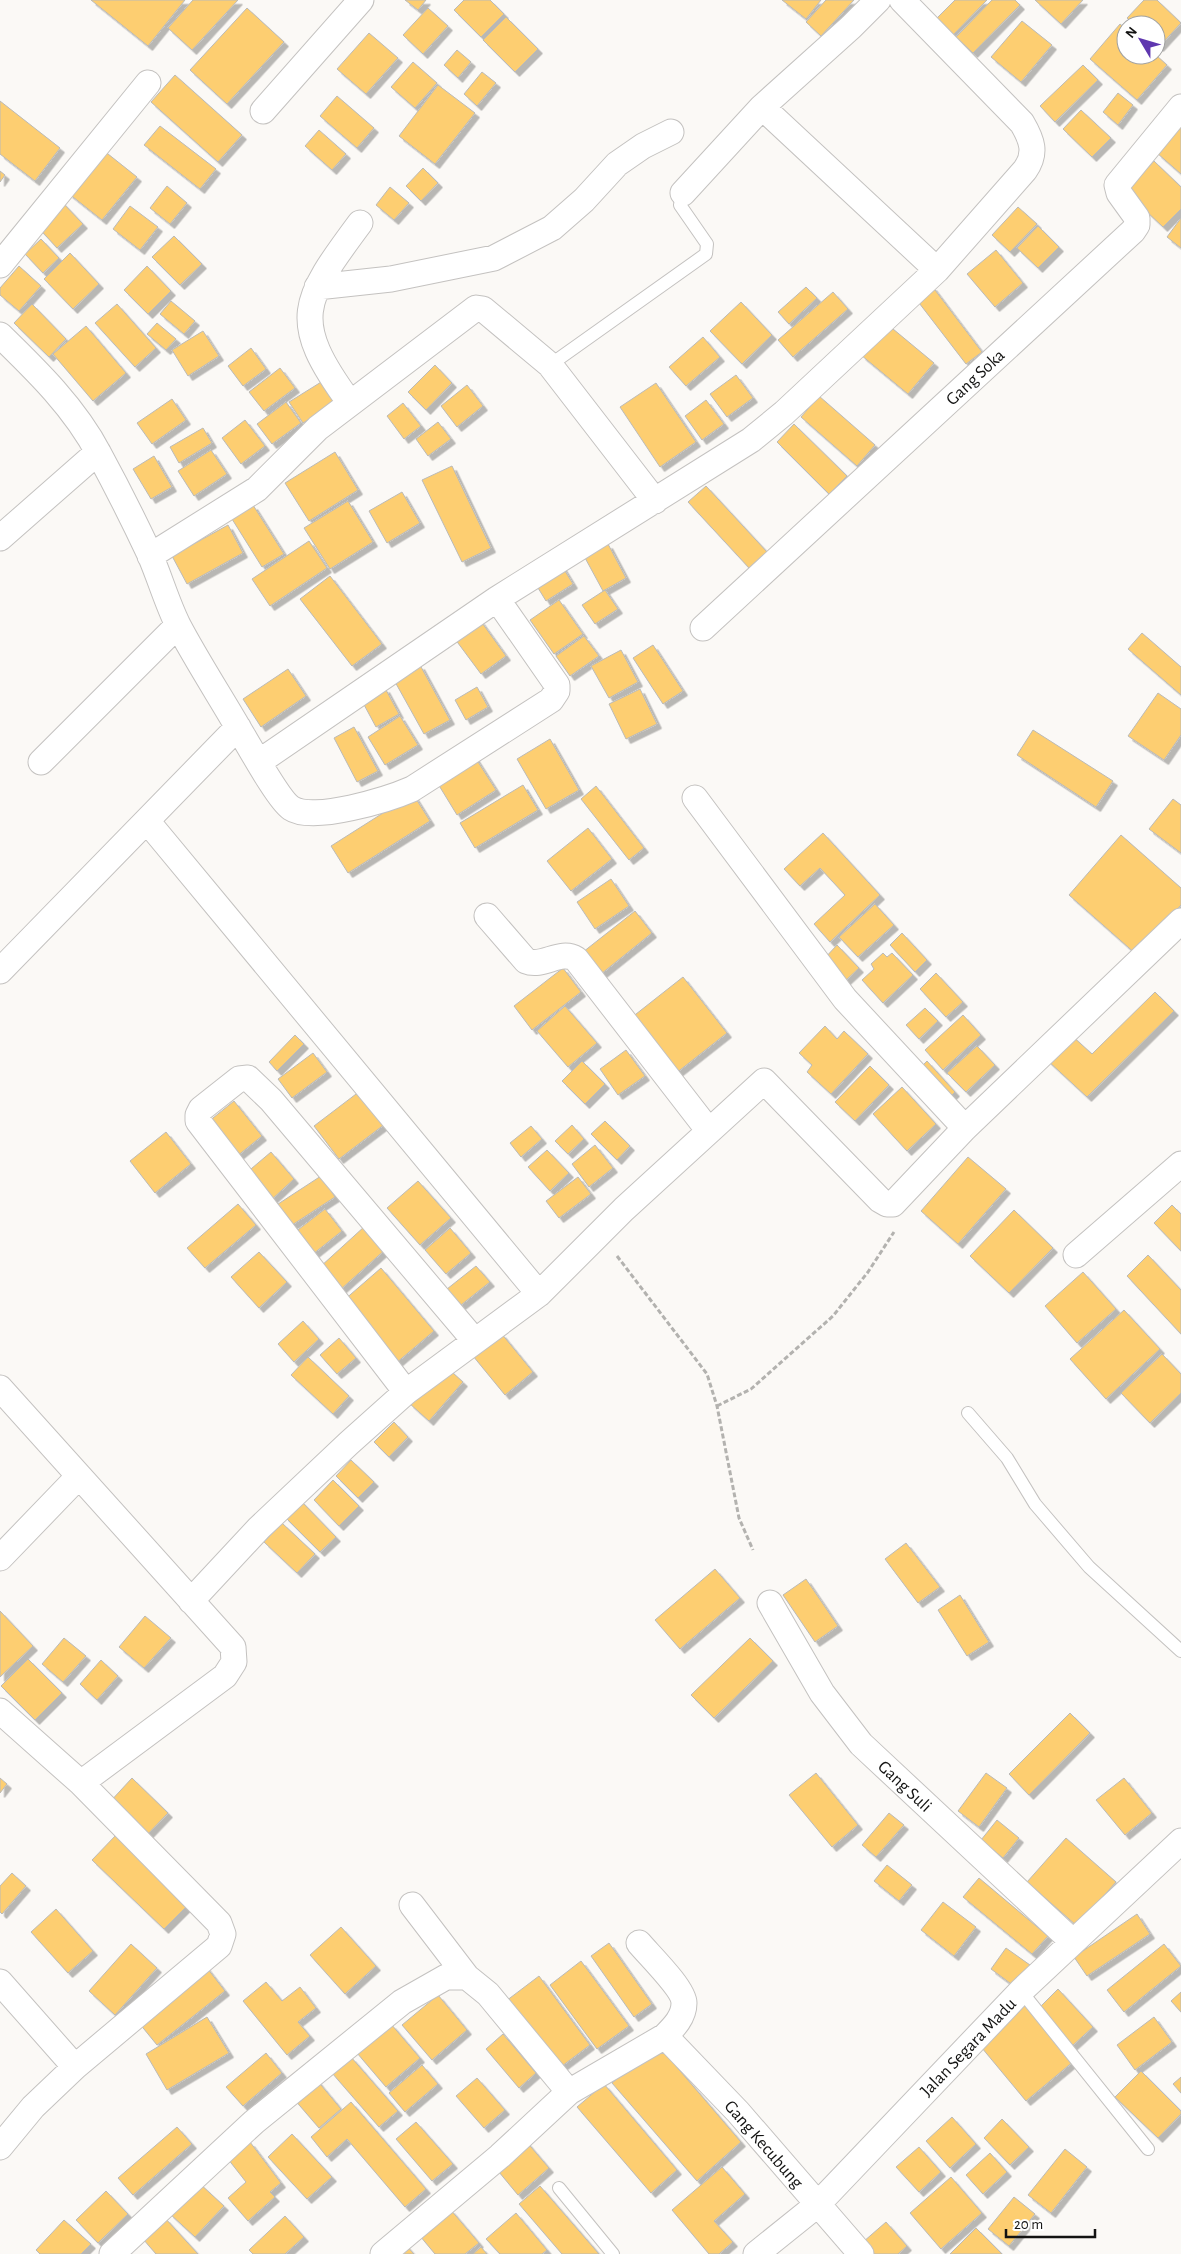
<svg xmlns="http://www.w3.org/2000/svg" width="1181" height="2254" font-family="'Alegreya Sans',sans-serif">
	<defs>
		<filter id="shadow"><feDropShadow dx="4.5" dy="4.5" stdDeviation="0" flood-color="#0004"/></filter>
	</defs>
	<rect width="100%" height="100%" fill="#fbf9f6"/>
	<path fill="#fdce71" stroke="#bbbab7" filter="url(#shadow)" d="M91 0H185L148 46Z
		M193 0H238L192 50 168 28Z
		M405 0H426L418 10Z
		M464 0H490L504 14 481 37 454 10Z
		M782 0H821L806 19Z
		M826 0H854L821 36 806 22Z
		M955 0H987L953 35 936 19Z
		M992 0H1015L1020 5 973 53 956 37Z
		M1035 0H1083L1061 24Z
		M1144 0H1157L1181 23 1159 47 1156 45V25H1135L1127 18Z
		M247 8 284 42 227 104 190 70Z
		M428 8 448 26 423 54 403 35Z
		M506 17 538 49 515 72 483 40Z
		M1022 21 1052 45 1021 82 991 57Z
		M1120 24 1126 29V55H1156L1167 65 1137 100 1090 59Z
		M369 33 398 58 366 94 337 69Z
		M457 50 471 62 458 78 444 65Z
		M413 62 437 83 415 108 391 87Z
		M1083 65 1098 80 1055 122 1040 106Z
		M482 72 496 83 477 106 464 94Z
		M175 75 242 135 218 162 151 102Z
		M438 85 475 113 435 164 399 136Z
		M1118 93 1133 105 1118 125 1103 112Z
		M337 96 374 128 357 148 320 116Z
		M0 101 60 148 35 181 0 154Z
		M1081 110 1111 138 1092 157 1063 129Z
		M160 126 216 169 200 189 144 145Z
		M1179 127 1181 128V174L1157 153Z
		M319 130 346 154 332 170 305 146Z
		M103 150 137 177 102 220 68 193Z
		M1154 161 1181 187V209L1163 227 1126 192Z
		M423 168 438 183 421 201 406 186Z
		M0 171 5 175 0 182Z
		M167 186 187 203 170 224 150 208Z
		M390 187 409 203 394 220 376 205Z
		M61 201 83 224 57 248 36 225Z
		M130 206 158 227 140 250 113 229Z
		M1018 207 1037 224 1010 252 992 235Z
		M1181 218V248L1167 237Z
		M1038 226 1059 247 1038 268 1017 248Z
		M174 236 202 264 180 285 152 257Z
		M41 239 59 258 43 273 25 254Z
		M996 250 1023 283 995 307 967 274Z
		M70 253 99 284 73 309 44 279Z
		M19 266 41 286 19 311 0 295V288Z
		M147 266 171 291 148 314 124 290Z
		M932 286 982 352 966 364 916 299Z
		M806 287 817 298 789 324 778 312Z
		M833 292 848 309 793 357 778 340Z
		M171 301 195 321 184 334 160 314Z
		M741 302 772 335 742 364 710 331Z
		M32 304 66 339 49 357 14 323Z
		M117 304 156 348 135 367 95 323Z
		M157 323 176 339 166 350 147 334Z
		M887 324 934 363 908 394 861 355Z
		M86 326 126 373 93 401 53 354Z
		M203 331 219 356 188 376 172 350Z
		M703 337 720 357 686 386 669 367Z
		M251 348 266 369 243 386 228 366Z
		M435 365 452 383 426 410 408 392Z
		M280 368 295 388 264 411 249 392Z
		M736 375 753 398 727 417 710 394Z
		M326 379 339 400 303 423 289 402Z
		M656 383 696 442 660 467 620 407Z
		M467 385 483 406 457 427 441 406Z
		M819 396 875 445 857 466 801 417Z
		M172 399 186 420 152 444 137 423Z
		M706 400 724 424 702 440 685 416Z
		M286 402 301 423 272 444 257 424Z
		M403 403 421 426 404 439 387 416Z
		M245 420 265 446 241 464 222 438Z
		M438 422 451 439 428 456 416 439Z
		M794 424 847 476 829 494 777 442Z
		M203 428 212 443 179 463 170 447Z
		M211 450 227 474 194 496 178 471Z
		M335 452 358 490 309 521 285 483Z
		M154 456 172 487 151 499 133 469Z
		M452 466 491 548 462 562 422 480Z
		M706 486 768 553 750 569 688 502Z
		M402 492 420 523 387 543 369 511Z
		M348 501 373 542 330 569 304 528Z
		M253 505 284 554 262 567 232 519Z
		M228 525 243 553 187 584 172 556Z
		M309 541 327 568 270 606 252 579Z
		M608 544 626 578 603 591 584 556Z
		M562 566 573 584 546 601 535 583Z
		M330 576 382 644 352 666 300 599Z
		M605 590 618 609 595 624 582 605Z
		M559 600 583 634 554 654 530 620Z
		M480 620 506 656 481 674 455 639Z
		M1142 633 1181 667V695L1128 649Z
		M584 636 599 656 570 676 556 656Z
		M653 645 683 691 663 704 633 658Z
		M621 650 638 682 609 698 591 666Z
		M420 665 450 720 424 734 394 680Z
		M288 669 306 696 261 727 243 699Z
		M477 687 488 707 466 720 455 700Z
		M385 688 399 714 376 727 362 701Z
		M640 689 657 724 626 739 609 704Z
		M1158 693 1181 709V735L1164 760 1128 736Z
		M400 716 418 745 385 765 368 737Z
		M354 727 378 771 357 782 334 738Z
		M1033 730 1113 781 1096 807 1017 755Z
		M550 739 579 790 546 809 517 759Z
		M473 754 496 790 457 815 435 779Z
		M523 785 538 810 475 848 460 823Z
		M596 786 644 848 629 860 581 799Z
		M413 794 430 821 348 873 331 846Z
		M1173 799 1181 805V853L1149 829Z
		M588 828 612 859 571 891 547 861Z
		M823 833 880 895 830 942 814 924 845 895 820 868 800 886 784 869Z
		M1121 835 1181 888V905L1137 955 1069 895Z
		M611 879 629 906 595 929 577 902Z
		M875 904 894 925 858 957 839 937Z
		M635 911 652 933 601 974 583 952Z
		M902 933 927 960 915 972 890 945Z
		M837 945 859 968 844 982 823 960Z
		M883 953 887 957 892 953 913 975 883 1003 862 980 874 969 871 964Z
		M563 968 581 992 532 1030 514 1006Z
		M936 973 963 1002 946 1017 920 989Z
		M683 977 727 1033 675 1074 631 1018Z
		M1155 992 1174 1011 1087 1097 1047 1060 1070 1034 1092 1054Z
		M565 1006 597 1043 568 1067 537 1031Z
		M925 1008 938 1021 919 1039 906 1025Z
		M963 1015 981 1035 943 1070 925 1050Z
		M825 1026 837 1039 844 1031 868 1054 831 1094 807 1072 812 1065 799 1053Z
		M295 1035 304 1044 277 1071 269 1062Z
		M977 1046 995 1065 966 1092 947 1073Z
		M626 1050 645 1076 618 1095 600 1069Z
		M313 1053 327 1072 292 1098 278 1079Z
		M582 1061 605 1084 585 1104 562 1081Z
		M927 1061 955 1092 944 1103 916 1072Z
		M870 1066 889 1085 855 1121 835 1102Z
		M902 1087 936 1124 907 1151 873 1114Z
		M360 1091 385 1124 339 1159 314 1126Z
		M234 1101 262 1136 236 1157 208 1122Z
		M605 1121 630 1146 617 1160 591 1134Z
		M572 1125 584 1139 568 1154 555 1141Z
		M531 1126 542 1139 521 1157 510 1143Z
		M166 1132 191 1164 155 1193 130 1161Z
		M595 1145 613 1168 589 1187 572 1164Z
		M547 1150 569 1173 550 1191 528 1167Z
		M271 1152 294 1179 270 1201 245 1174Z
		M968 1157 1006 1189 958 1244 921 1211Z
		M321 1176 335 1197 289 1227 275 1206Z
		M578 1177 591 1194 559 1218 546 1201Z
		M418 1181 451 1218 420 1245 387 1208Z
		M238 1204 256 1225 205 1268 187 1248Z
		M1172 1205 1181 1214V1251L1154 1223Z
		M325 1209 342 1231 308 1258 290 1236Z
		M1014 1210 1053 1248 1009 1293 970 1256Z
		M365 1226 386 1249 340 1290 320 1267Z
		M450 1228 471 1253 446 1274 425 1250Z
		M259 1252 287 1282 259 1308 231 1277Z
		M1148 1255 1181 1290V1334L1127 1276Z
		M476 1266 490 1282 461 1305 447 1289Z
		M381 1268 434 1331 395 1364 343 1301Z
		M1083 1272 1116 1309 1077 1343 1045 1306Z
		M1124 1310 1160 1349 1106 1399 1070 1359Z
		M303 1321 319 1339 294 1362 278 1344Z
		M501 1333 533 1372 505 1395 473 1356Z
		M339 1338 356 1358 337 1374 320 1355Z
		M1162 1354 1181 1374V1393L1150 1423 1121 1393Z
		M308 1357 349 1396 333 1414 291 1375Z
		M443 1364 463 1382 429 1421 409 1403Z
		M394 1422 408 1437 389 1457 374 1442Z
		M351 1460 374 1482 358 1498 336 1476Z
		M333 1480 359 1506 339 1526 314 1500Z
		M300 1500 336 1537 320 1552 284 1516Z
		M282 1523 315 1554 297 1573 264 1542Z
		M906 1543 940 1587 918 1603 885 1559Z
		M715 1569 740 1598 680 1649 655 1620Z
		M806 1579 838 1626 815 1642 783 1595Z
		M960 1595 989 1642 967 1656 938 1610Z
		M0 1611 33 1646 0 1677Z
		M145 1616 171 1638 144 1668 119 1647Z
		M64 1638 86 1656 63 1682 42 1664Z
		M750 1638 773 1661 714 1718 691 1695Z
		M28 1659 62 1693 35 1720 1 1686Z
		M101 1660 118 1676 97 1700 80 1684Z
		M1070 1713 1090 1733 1029 1795 1009 1774Z
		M816 1773 858 1825 832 1847 789 1795Z
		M986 1773 1007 1788 979 1827 958 1811Z
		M0 1778 7 1784 0 1793Z
		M132 1778 168 1813 144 1838 108 1804Z
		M1124 1778 1152 1813 1125 1835 1096 1800Z
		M889 1813 904 1825 876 1857 862 1845Z
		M997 1820 1019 1838 1003 1858 981 1840Z
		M117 1834 189 1904 164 1929 92 1860Z
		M1066 1838 1116 1882 1077 1926 1027 1882Z
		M887 1865 912 1885 899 1901 874 1881Z
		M12 1873 26 1886 2 1914 0 1912V1886Z
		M979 1878 1048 1936 1032 1954 963 1897Z
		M943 1902 976 1927 954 1956 921 1930Z
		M56 1909 93 1951 68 1973 31 1932Z
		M1137 1914 1150 1934 1087 1976 1074 1957Z
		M341 1927 376 1966 345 1994 310 1955Z
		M609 1943 652 2004 634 2017 591 1956Z
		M131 1944 157 1968 115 2015 89 1991Z
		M1164 1944 1181 1966 1124 2012 1107 1990Z
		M1006 1948 1030 1965 1014 1986 991 1969Z
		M581 1961 629 2026 597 2049 550 1985Z
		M204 1964 225 1991 157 2045 135 2018Z
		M539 1976 590 2045 558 2069 506 2001Z
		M266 1982 282 2001 300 1987 316 2008 298 2022 310 2036 287 2055 243 2001Z
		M1058 1989 1093 2027 1072 2046 1038 2009Z
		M1181 1992V2012L1171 2001Z
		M438 1995 467 2030 432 2060 402 2025Z
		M1025 2002 1074 2061 1026 2101 977 2042Z
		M207 2017 229 2053 167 2090 146 2054Z
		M1154 2017 1172 2042 1135 2070 1117 2045Z
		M391 2024 420 2058 386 2087 357 2053Z
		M503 2034 536 2073 519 2088 486 2049Z
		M657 2044 741 2142 697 2181 612 2083Z
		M266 2053 282 2073 243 2106 226 2087Z
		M351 2057 398 2111 379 2127 332 2073Z
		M422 2065 438 2084 405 2112 389 2093Z
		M1141 2071 1181 2111V2114L1158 2138 1115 2097Z
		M1181 2077V2093L1173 2084Z
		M477 2078 505 2110 484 2128 456 2096Z
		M316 2079 341 2109 319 2128 294 2099Z
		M604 2084 677 2170 651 2193 577 2107Z
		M351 2102 426 2189 405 2207 347 2139 327 2157 311 2137Z
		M952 2117 976 2144 950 2168 926 2141Z
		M1002 2119 1029 2147 1010 2165 984 2138Z
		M416 2122 453 2164 432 2181 396 2139Z
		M177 2127 192 2144 133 2195 118 2178Z
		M292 2134 332 2177 307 2199 268 2157Z
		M525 2140 549 2168 518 2195 494 2166Z
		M250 2142 281 2183 270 2192 275 2197 248 2221 228 2198 246 2182 228 2159Z
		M919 2147 941 2172 919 2192 896 2167Z
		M1065 2149 1087 2167 1051 2213 1028 2195Z
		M990 2153 1007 2172 983 2194 966 2175Z
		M722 2167 745 2194 714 2221 733 2242 719 2254H709L672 2210Z
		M951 2177 982 2213 941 2249 910 2213Z
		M198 2182 224 2206 195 2237 169 2213Z
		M540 2186 599 2254H562L519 2204Z
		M106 2191 128 2214 98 2243 76 2220Z
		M1014 2197 1035 2214 1009 2246 988 2229Z
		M450 2209 479 2243 465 2254H435L420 2236Z
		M516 2213 547 2250 542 2254H500L486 2239Z
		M285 2216 304 2237 285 2254H253L249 2250Z
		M165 2218 198 2254H156L143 2239Z
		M64 2220 91 2244 81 2254H40L36 2250Z
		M886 2222 907 2246 898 2254H874L863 2242Z
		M976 2228 1002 2254H950Z
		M403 2242 414 2254H389Z
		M481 2247 487 2254H473Z"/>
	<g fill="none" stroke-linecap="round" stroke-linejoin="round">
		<defs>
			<path id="service" d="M550 365 706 254 707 244 680 205 683 193
				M968 1413 1007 1458 1035 1504 1089 1567 1181 1651
				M1021 1991 1148 2149
				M559 2188 613 2254"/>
			<path id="minor" d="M762 107 937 270
				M263 111 361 0
				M683 193 762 107 851 27 878 0
				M0 265 148 83
				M317 287 391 279 494 258 552 228 584 200 617 164 643 146 671 132
				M0 335C37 371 75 408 99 454 117 487 134 521 150 555 160 578 167 603 178 625 198 663 222 699 243 736 252 751 279 800 291 808 313 823 389 799 412 789L551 700 557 691V685L497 599
				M350 403C289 320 302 301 360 223
				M0 538 98 452
				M150 556 257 489 318 428 476 308 483 309 550 365 655 501
				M703 628 1133 231 1137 225V218L1119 193 1117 185 1181 107
				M41 762 178 625
				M259 762 497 599 751 440 784 413 937 270 1025 170C1037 153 1032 140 1022 123L902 0
				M695 798 845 999 965 1128
				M147 821 539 1294
				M487 916 526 961C543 968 560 949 576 959L709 1131
				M0 971 238 727
				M1076 1255 1181 1164
				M0 1388 233 1647 234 1662 225 1676 81 1783
				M406 1392 198 1121V1115L201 1109 239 1079 248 1078 271 1100 474 1340
				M0 1558 79 1476
				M191 1601 259 1528 349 1443 406 1392 539 1294 624 1209 764 1081 880 1200 887 1204H893L965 1128 1181 921
				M770 1603 822 1693 861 1744 1073 1942
				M0 1711 81 1783 219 1923 223 1934 219 1946 75 2067 33 2107 0 2147
				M412 1905 467 1977
				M0 1982 75 2067
				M665 2036 738 2112 861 2254
				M112 2254 254 2122 402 2002 446 1977H467L488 1994 569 2092
				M383 2254 500 2156 569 2092 665 2036C674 2027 684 2017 684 2003 684 1989 649 1955 639 1943
				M756 2254 817 2205 1021 1991 1181 1841"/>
		</defs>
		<use href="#service" stroke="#c4c2c0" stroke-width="14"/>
		<use href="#minor" stroke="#c4c2c0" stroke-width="27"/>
		<path stroke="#b3b2af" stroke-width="3" stroke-dasharray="5 2.5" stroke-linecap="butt" d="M617 1256 707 1374 717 1406 739 1518 753 1550
			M717 1406 751 1389 833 1316 868 1272 894 1232"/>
		<use href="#service" stroke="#fff" stroke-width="12"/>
		<use href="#minor" stroke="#fff" stroke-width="25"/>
	</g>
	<g text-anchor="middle" stroke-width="4" stroke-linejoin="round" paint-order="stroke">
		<g font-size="18" fill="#131312" stroke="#fff">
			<text transform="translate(975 377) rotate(-43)" y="6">Gang Soka</text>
			<text transform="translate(905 1786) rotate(43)" y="6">Gang Suli</text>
			<text transform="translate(968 2047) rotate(-46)" y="6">Jalan Segara Madu</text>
			<text transform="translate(764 2144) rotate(49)" y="6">Gang Kecubung</text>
		</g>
	</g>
	<g transform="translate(1141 40) rotate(308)"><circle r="24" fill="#ffffff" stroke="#a1a1a0"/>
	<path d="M0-4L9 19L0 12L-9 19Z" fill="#5f37af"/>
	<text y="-8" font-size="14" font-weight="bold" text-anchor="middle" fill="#131312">N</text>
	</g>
	<path d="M1006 2229v8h89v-8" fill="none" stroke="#131312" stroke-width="2.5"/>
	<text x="1014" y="2229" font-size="15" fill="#131312" stroke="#ffffff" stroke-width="4" paint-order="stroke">20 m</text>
</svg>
